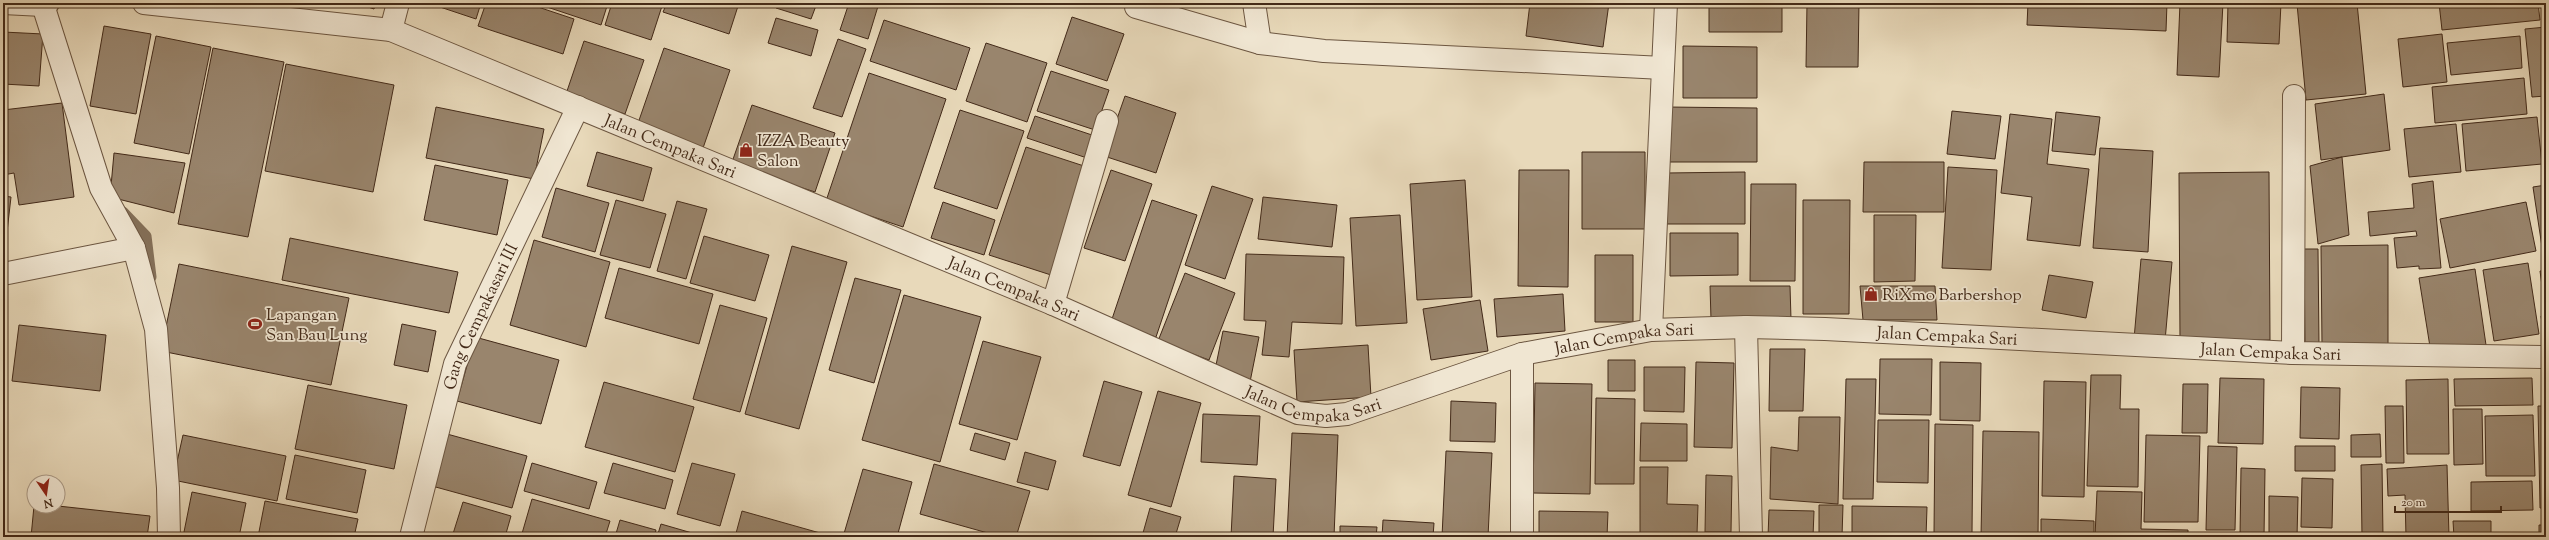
<svg xmlns="http://www.w3.org/2000/svg" width="2549" height="540" font-family="'Sorts Mill Goudy',serif">
	<rect width="100%" height="100%" fill="#e8d9ba"/>
	<filter id="stains"><feTurbulence type="fractalNoise" baseFrequency=".005" numOctaves="4"/><feColorMatrix values="0 0 0 0 .2 0 0 0 0 .09 0 0 0 0 .02 0 0 0 .5 -.17"/></filter>
	<radialGradient id="worn" r=".72"><stop offset=".6" stop-color="#630" stop-opacity="0"/><stop offset="1" stop-color="#630" stop-opacity=".3"/></radialGradient>
	<g fill="none" stroke-linecap="round" stroke-linejoin="round">
		<path stroke="#847059" stroke-width="11" d="M123 212 146 236 151 277"/>
	</g>
	<path fill="#99856d" stroke="#432a19" d="M356 3H376L374 9Z
		M428 3H481L476 19Z
		M486 3H526L574 19 563 54 478 26Z
		M541 3H608L601 25 541 5Z
		M612 3H663L651 40 605 25Z
		M667 3H739L729 34 663 12Z
		M777 3H817L811 19 776 8Z
		M849 3H879L868 39 840 30Z
		M1530 3H1609L1603 47 1526 36Z
		M1709 3H1782V32H1709Z
		M1807 3H1859L1858 67H1806Z
		M2028 3H2167L2166 31 2027 25Z
		M2180 3H2223L2219 77 2177 75Z
		M2228 3H2281L2279 44 2227 42Z
		M2357 3 2366 94 2306 100 2297 4Z
		M2439 3H2538L2540 20 2442 30Z
		M1072 17 1124 34 1107 81 1056 64Z
		M776 18 818 30 811 56 768 43Z
		M884 20 970 48 956 90 870 61Z
		M104 26 151 34 136 114 90 106Z
		M2546 27V96L2532 97 2525 29Z
		M3 32 43 34 39 86 3 84Z
		M2442 34 2447 82 2403 87 2398 39Z
		M156 36 211 47 189 154 134 143Z
		M2520 36 2522 68 2451 75 2447 43Z
		M838 39 866 49 842 117 813 108Z
		M584 41 644 60 625 114 566 94Z
		M986 43 1047 63 1027 122 966 101Z
		M1683 46 1757 47V98H1683Z
		M213 48 284 62 248 237 178 224Z
		M664 48 730 70 702 151 636 129Z
		M286 64 394 85 373 192 265 171Z
		M1051 71 1109 90 1095 130 1037 111Z
		M869 73 946 99 903 227 826 201Z
		M2524 78 2527 114 2435 123 2432 87Z
		M2384 94 2390 150 2321 160 2315 104Z
		M1125 96 1176 113 1156 173 1104 156Z
		M62 103 74 197 19 205 14 173 3 175V110Z
		M752 105 835 133 815 192 731 165Z
		M436 107 544 129 534 179 426 158Z
		M1667 107 1757 108V162H1666Z
		M960 110 1024 131 997 209 934 188Z
		M1952 111 2001 116 1995 159 1947 154Z
		M2056 112 2100 117 2095 155 2052 151Z
		M2010 114 2052 119 2047 164 2089 169 2080 246 2027 240 2032 197 2001 193Z
		M1035 116 1098 137 1090 159 1027 138Z
		M2537 117 2542 164 2466 171 2462 124Z
		M2456 124 2461 172 2409 177 2404 129Z
		M1026 147 1087 167 1051 275 989 255Z
		M2100 148 2153 151 2148 252 2093 248Z
		M597 152 652 168 643 201 587 186Z
		M1582 152H1645V229H1582Z
		M114 153 185 163 174 213 110 197Z
		M2342 157 2349 235 2318 244 2310 166Z
		M1864 162H1944V212H1863Z
		M435 165 508 180 497 235 424 220Z
		M1948 167 1997 170 1991 270 1942 268Z
		M1111 170 1152 184 1125 261 1084 248Z
		M1519 170H1569L1568 287 1518 286Z
		M1745 172V224H1666V173Z
		M2269 172 2270 340 2180 341 2179 173Z
		M1465 180 1472 297 1417 300 1410 184Z
		M2433 181 2441 268 2419 269V266L2397 268 2394 238 2417 236 2416 231 2370 236 2368 212 2414 208 2412 184Z
		M1751 184H1796L1795 281H1750Z
		M2546 185V267H2545L2533 187Z
		M1212 186 1253 199 1225 279 1185 265Z
		M556 188 609 203 595 252 542 237Z
		M3 196 11 197 3 267Z
		M1263 197 1337 205 1332 247 1258 239Z
		M616 200 666 214 650 268 600 255Z
		M1152 200 1197 215 1156 337 1111 322Z
		M1803 200H1850L1849 314H1803Z
		M677 201 707 209 686 279 657 271Z
		M943 202 995 220 984 255 931 238Z
		M2526 202 2536 251 2450 268 2440 219Z
		M1400 215 1407 323 1356 326 1350 218Z
		M1874 215H1916L1915 281 1874 282Z
		M1670 233H1738V275L1670 276Z
		M704 236 769 255 755 301 690 283Z
		M290 238 458 272 449 313 282 280Z
		M534 240 610 262 586 347 510 325Z
		M2388 245V344L2322 345 2321 246Z
		M792 246 847 262 799 429 745 414Z
		M2304 249H2318L2319 346H2305Z
		M1246 254 1344 257 1342 324 1292 322 1289 357 1262 355 1266 321 1244 320Z
		M1595 255H1633V322H1595Z
		M2141 259 2172 262 2165 341 2134 339Z
		M2528 263 2539 334 2494 341 2483 270Z
		M179 264 349 298 331 385 161 351Z
		M619 268 713 294 699 344 605 318Z
		M2475 269 2486 345 2431 353 2419 278Z
		M2540 271H2546V308H2545Z
		M1185 273 1235 293 1209 360 1158 341Z
		M2049 275 2093 282 2086 318 2042 310Z
		M855 278 901 290 874 383 829 370Z
		M1710 286H1790L1791 319H1711Z
		M1860 286H1935L1937 320H1863Z
		M1563 294 1565 331 1497 337 1494 299Z
		M904 295 981 317 940 462 862 440Z
		M1480 300 1488 351 1431 360 1423 309Z
		M720 305 767 318 740 412 693 399Z
		M2546 315V348L2541 316Z
		M402 324 436 331 428 372 394 365Z
		M19 325 106 335 100 391 12 381Z
		M1223 331 1259 337 1250 382 1214 375Z
		M475 337 559 360 541 424 457 401Z
		M983 341 1041 357 1017 440 959 424Z
		M1368 345 1371 397 1297 402 1294 350Z
		M1770 349H1805L1803 411H1769Z
		M1880 359H1932L1931 415 1879 414Z
		M1608 360H1635V391H1608Z
		M1696 362 1734 363 1732 448 1694 447Z
		M1940 362 1981 363 1980 421 1940 420Z
		M1644 367H1685L1684 412 1644 411Z
		M2091 375H2121L2120 409H2139L2138 487 2087 486Z
		M2220 378 2264 379 2263 444 2218 443Z
		M2532 378 2533 405 2455 406 2454 379Z
		M1846 379H1876L1873 499H1843Z
		M2448 379 2449 454H2407L2406 380Z
		M1104 381 1142 392 1120 466 1083 456Z
		M2044 381 2086 382 2084 497 2042 496Z
		M604 382 694 407 675 472 585 447Z
		M1535 383 1592 384 1590 494 1533 493Z
		M2183 384H2208L2207 433H2182Z
		M308 385 407 405 394 469 295 449Z
		M2301 387 2340 388 2339 439 2300 438Z
		M1158 391 1201 403 1171 507 1128 495Z
		M1596 398 1635 399 1634 484H1595Z
		M1451 401 1496 403 1495 442 1450 441Z
		M2385 406H2403L2404 463H2386Z
		M2538 406H2546V508H2540Z
		M2453 409H2482L2483 464 2454 465Z
		M1203 414 1260 416 1257 465 1201 462Z
		M2533 415 2535 476H2486L2485 416Z
		M1799 417H1840L1838 504 1770 499 1771 447 1798 451Z
		M1878 420H1929L1928 483 1877 482Z
		M1641 423 1687 424V461H1640Z
		M1935 424 1973 425 1972 534H1934Z
		M1983 431 2039 432 2038 537H1981Z
		M975 433 1010 443 1005 460 970 450Z
		M1292 433 1338 435 1334 537H1287Z
		M447 434 527 456 512 508 432 486Z
		M2380 434 2381 457H2351V435Z
		M183 435 286 456 277 501 173 480Z
		M2146 435 2200 436 2198 522H2144Z
		M2208 446 2237 447 2235 530H2206Z
		M2295 446H2335V471H2295Z
		M1446 451 1492 453 1488 537H1442Z
		M1025 452 1056 461 1048 490 1017 482Z
		M295 455 366 470 357 513 286 499Z
		M532 463 597 482 589 509 524 491Z
		M613 463 673 480 665 509 604 493Z
		M692 463 735 474 720 526 677 514Z
		M934 464 1030 491 1016 537H1002L920 514Z
		M2382 464 2383 537H2362L2361 465Z
		M2447 465 2449 537H2406L2405 495 2388 496 2387 469Z
		M1640 467H1668L1667 504 1698 505 1697 534H1640Z
		M2241 468 2265 469 2264 537H2240Z
		M863 469 912 482 897 537H843Z
		M1706 475 1732 476 1731 532H1705Z
		M1234 476 1276 479 1273 537H1231Z
		M2302 478 2333 479 2332 528 2301 527Z
		M2532 481 2533 510 2471 511V482Z
		M2097 491 2142 492 2141 529 2188 530V537H2095Z
		M192 492 246 503 239 537H183Z
		M2269 496 2298 497 2297 537H2269Z
		M532 499 610 521 605 537H521Z
		M265 501 358 519 354 537H258Z
		M463 502 511 516 505 537H452Z
		M1819 505H1843L1842 537H1819Z
		M34 506H58L150 516 147 537H31Z
		M1852 506 1927 507 1926 537H1852Z
		M1150 508 1181 517 1175 537H1157L1143 533Z
		M1769 510 1814 511 1813 537H1768Z
		M742 511 820 533 819 537H735Z
		M1539 511 1608 512 1607 537H1539Z
		M2041 519 2094 521V537H2041Z
		M620 520 656 530 654 537H615Z
		M1383 520 1434 523 1433 537H1382Z
		M2453 521H2491V537H2454Z
		M661 524 706 537H657Z
		M2539 525H2546V537H2539Z
		M1340 526 1377 527 1376 537H1340Z"/>
	<g fill="none" stroke-linecap="round" stroke-linejoin="round">
		<defs>
			<g id="street">
				<path d="M3 3 43 5 48 3"/>
				<path id="s1" d="M144 3 391 30 1053 304 1298 413 1326 416 1347 414 1522 354 1651 330 1746 327 1825 329 2293 353 2546 357"/>
				<path d="M1254 3 1260 43"/>
				<path d="M43 5 101 188 134 248 156 329 168 488 169 537"/>
				<path d="M1136 7 1260 43 1324 51 1663 68"/>
				<path d="M391 30 398 3"/>
				<path d="M3 274 134 248"/>
				<path d="M1053 304 1107 121"/>
				<path d="M1746 327 1751 537"/>
				<path d="M1651 330 1666 3"/>
				<path d="M2293 353 2294 96"/>
				<path id="s2" d="M411 537 455 364 578 107"/>
				<path d="M1522 537V354"/>
			</g>
		</defs>
		<use href="#street" stroke="#6c5641" stroke-width="24"/>
		<use href="#street" stroke="#f0e6d2" stroke-width="22"/>
	</g>
	<defs>
		<symbol id="shop-bare" viewBox="-9 -9 18 18"><path d="M-5-2.5h2.3a2.7 3.5 0 0 1 5.4 0H5L5.5 6h-11ZM-1.5-2.5h3a1.5 2.3 0 0 0-3 0Z" fill="#8f2418" stroke="#f0e6d2" stroke-width="2.5" paint-order="stroke"/></symbol>
		<symbol id="stadium-bare" viewBox="-9 -9 18 18"><path d="M0-5a6.5 5 0 1 0 0 10a6.5 5 0 1 0 0-10ZM-3.5-1.8h7v3.6h-7Z" fill="#8f2418" stroke="#f0e6d2" stroke-width="2.5" paint-order="stroke"/></symbol>
	</defs>
	<g fill-rule="evenodd">
		<use href="#shop-bare" x="736" y="140" width="20" height="20"/>
		<use href="#shop-bare" x="1861" y="284" width="20" height="20"/>
		<use href="#stadium-bare" x="245" y="314" width="20" height="20"/>
	</g>
	<g text-anchor="middle" stroke-width="3.5" stroke-linejoin="round" paint-order="stroke">
		<g font-size="17" fill="#432a19" stroke="#f0e6d2" text-anchor="start">
			<text x="757" y="146">IZZA Beauty<tspan x="757" dy="20">Salon</tspan></text>
			<text x="1882" y="300">RiXmo Barbershop</text>
			<text x="266" y="320">Lapangan<tspan x="266" dy="20">San Bau Lung</tspan></text>
		</g>
		<g font-size="17" fill="#432a19" stroke="#f0e6d2">
			<text dy="6" stroke="none"><textPath href="#s1" startOffset="551">Jalan Cempaka Sari</textPath></text>
			<text dy="6" stroke="none"><textPath href="#s1" startOffset="923">Jalan Cempaka Sari</textPath></text>
			<text dy="6" stroke="none"><textPath href="#s2" startOffset="232">Gang Cempakasari III</textPath></text>
			<text dy="6" stroke="none"><textPath href="#s1" startOffset="1895">Jalan Cempaka Sari</textPath></text>
			<text dy="6" stroke="none"><textPath href="#s1" startOffset="1571">Jalan Cempaka Sari</textPath></text>
			<text dy="6" stroke="none"><textPath href="#s1" startOffset="2219">Jalan Cempaka Sari</textPath></text>
			<text dy="6" stroke="none"><textPath href="#s1" startOffset="1247">Jalan Cempaka Sari</textPath></text>
		</g>
	</g>
	<rect width="2549" height="540" fill="none" stroke="#e8d9ba" stroke-width="16"/>
	<rect x="4" y="4" width="2541" height="532" fill="none" stroke="#432a19" stroke-width="2"/>
	<rect x="8" y="8" width="2533" height="524" fill="none" stroke="#432a19"/>
	<g transform="translate(46 494) rotate(167)"><circle r="19" fill="#f0e6d2" stroke="#ab9b88"/>
	<path d="M0-3L7 15L0 10L-7 15Z" fill="#8f2418"/>
	<text y="-6" font-size="11" font-weight="bold" text-anchor="middle" fill="#432a19">N</text>
	</g>
	<path d="M2395 506v6h106v-6" fill="none" stroke="#432a19" stroke-width="2"/>
	<text x="2401" y="506" font-size="12" fill="#432a19" stroke="#f0e6d2" stroke-width="3" paint-order="stroke">20 m</text>
	<rect width="100%" height="100%" filter="url(#stains)"/>
	<rect width="100%" height="100%" fill="url(#worn)"/>
</svg>
